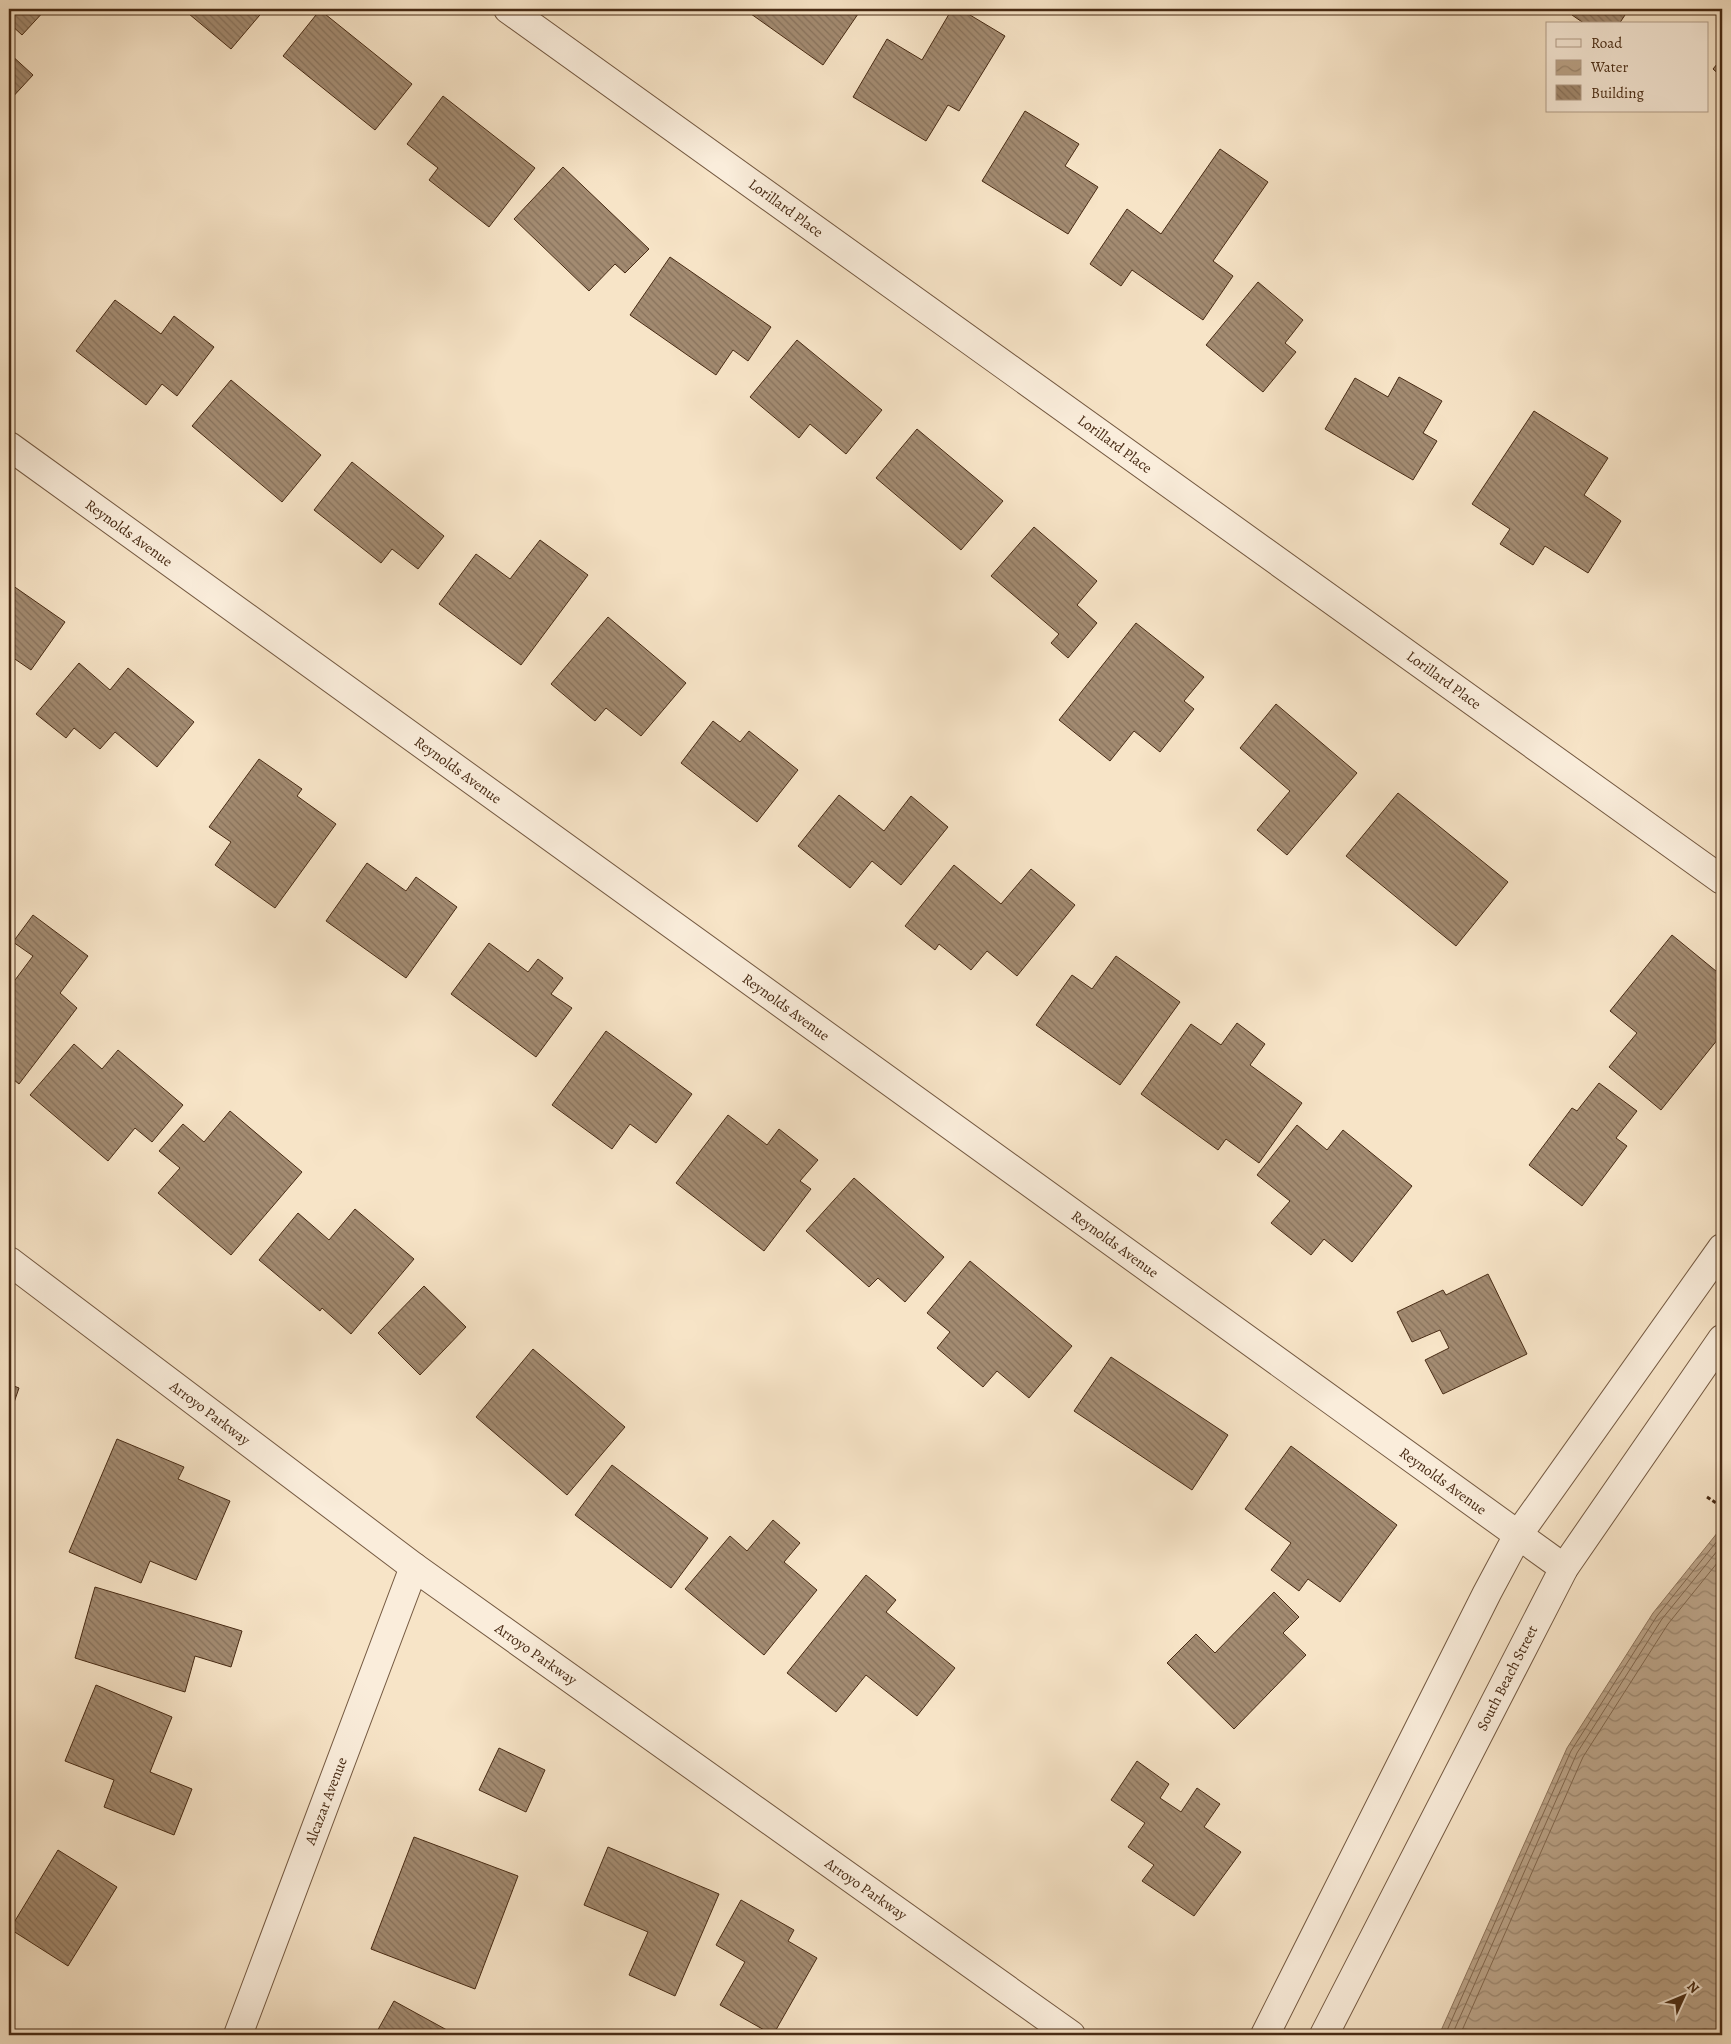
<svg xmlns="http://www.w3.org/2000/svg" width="1731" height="2044" font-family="Alegreya,serif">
	<defs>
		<pattern id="water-waves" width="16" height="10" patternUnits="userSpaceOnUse" patternTransform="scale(1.25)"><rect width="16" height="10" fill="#bca58a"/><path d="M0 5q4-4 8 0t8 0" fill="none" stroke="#9b8770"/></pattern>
		<pattern id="building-back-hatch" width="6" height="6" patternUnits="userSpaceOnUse" patternTransform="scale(1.25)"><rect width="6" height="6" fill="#a38b71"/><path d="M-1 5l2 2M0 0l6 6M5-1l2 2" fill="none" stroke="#87725c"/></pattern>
	</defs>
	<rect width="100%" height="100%" fill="#f7e4c7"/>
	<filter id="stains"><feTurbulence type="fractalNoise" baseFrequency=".004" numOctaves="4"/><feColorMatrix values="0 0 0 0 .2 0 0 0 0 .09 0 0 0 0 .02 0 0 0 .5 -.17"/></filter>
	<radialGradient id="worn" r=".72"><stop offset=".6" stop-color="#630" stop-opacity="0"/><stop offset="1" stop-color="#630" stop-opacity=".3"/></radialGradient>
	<path fill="url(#water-waves)" stroke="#8e745b" d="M1722 1527V2035H1439L1567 1748 1653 1613Z"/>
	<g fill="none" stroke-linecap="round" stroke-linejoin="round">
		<path stroke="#82684f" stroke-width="1" d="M1445 2035 1571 1751 1657 1616 1722 1535
			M1452 2035 1577 1753 1662 1619 1722 1545
			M1460 2035 1583 1757 1668 1624 1722 1557"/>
	</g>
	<path fill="url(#building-back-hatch)" stroke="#482b14" d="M9 9H46L22 35 9 23Z
		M183 9H265L231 49Z
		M744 9H851L858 14 823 65Z
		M952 9H960L1005 36 959 111 948 105 926 141 853 97 887 39 922 60Z
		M1576 9H1629L1619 24H1585L1572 15Z
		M320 10 412 84 375 130 283 56Z
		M9 53 33 75 9 101Z
		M1722 58V77L1713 69Z
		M443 96 535 168 489 227 429 180 438 168 407 144Z
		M1025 111 1079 144 1065 166 1098 187 1068 234 982 181Z
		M1220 149 1268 182 1213 261 1233 276 1203 320 1132 270 1121 286 1090 264 1127 209 1161 234Z
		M563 167 649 249 625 273 615 264 589 291 514 219Z
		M670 257 771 327 748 361 733 350 716 375 630 315Z
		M1258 282 1303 320 1285 343 1296 352 1263 392 1206 345Z
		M115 300 161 334 174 316 214 347 177 396 162 384 146 405 76 351Z
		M797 340 882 410 846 454 810 424 799 438 750 397Z
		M1399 377 1442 401 1423 433 1437 441 1413 480 1325 429 1355 378 1388 397Z
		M231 380 321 455 282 502 192 426Z
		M1534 411 1608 458 1584 495 1621 521 1588 573 1545 546 1533 565 1500 544 1510 529 1472 504Z
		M917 429 1003 501 961 550 876 478Z
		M352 462 444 536 418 569 392 549 381 563 314 510Z
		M1034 527 1097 581 1077 605 1097 623 1068 658 1051 643 1059 634 991 576Z
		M540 540 588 575 521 665 439 604 476 554 510 579Z
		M9 583 65 622 31 670 9 655Z
		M608 617 686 683 641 736 606 708 595 721 551 684Z
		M1136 623 1204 677 1184 701 1194 709 1160 752 1134 731 1110 761 1059 720Z
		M79 663 110 690 128 668 194 722 157 767 115 732 100 749 74 728 66 738 36 714Z
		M1276 704 1357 773 1287 855 1257 830 1290 791 1240 748Z
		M713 721 740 742 749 731 798 770 757 822 681 763Z
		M259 759 302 789 297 796 336 824 275 908 215 865 231 842 209 827Z
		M1398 793 1508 882 1456 946 1346 856Z
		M839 795 884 831 911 796 948 827 901 885 872 861 850 888 798 846Z
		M367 863 406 891 416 877 457 907 406 978 326 921Z
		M954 865 1001 904 1031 869 1075 905 1017 976 987 951 971 970 939 944 935 950 905 926Z
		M33 915 88 956 60 993 77 1008 19 1084 9 1076V988L33 956 13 942Z
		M1672 935 1722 976V1034L1661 1110 1609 1067 1637 1033 1610 1011Z
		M489 943 528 972 538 959 563 978 551 994 572 1008 536 1057 451 994Z
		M1116 956 1180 1002 1120 1085 1036 1025 1072 975 1092 989Z
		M1237 1023 1265 1044 1250 1065 1302 1103 1259 1163 1226 1139 1218 1150 1141 1094 1191 1024 1221 1045Z
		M606 1031 692 1094 656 1143 630 1124 612 1149 552 1105Z
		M74 1044 102 1069 118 1050 183 1105 152 1142 135 1128 108 1161 30 1095Z
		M1599 1083 1637 1111 1616 1138 1627 1146 1582 1206 1529 1165 1572 1108 1577 1111Z
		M230 1111 302 1172 231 1255 158 1193 180 1168 159 1151 183 1124 204 1142Z
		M728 1115 767 1145 779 1129 818 1160 800 1181 811 1189 764 1251 676 1183Z
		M1297 1125 1327 1150 1343 1130 1412 1186 1352 1262 1324 1239 1311 1255 1271 1223 1290 1201 1257 1175Z
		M854 1178 944 1257 905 1302 878 1278 869 1287 806 1231Z
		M355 1209 414 1259 351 1334 322 1308 320 1311 259 1260 298 1213 329 1240Z
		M970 1261 1072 1346 1029 1398 997 1371 983 1387 937 1348 950 1332 927 1313Z
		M1488 1274 1527 1354 1443 1394 1425 1360 1449 1348 1440 1330 1412 1342 1397 1312 1443 1290 1446 1295Z
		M424 1286 466 1327 420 1375 378 1333Z
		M533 1349 625 1427 567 1495 476 1417Z
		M1111 1357 1228 1435 1192 1490 1074 1411Z
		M9 1384 19 1388 9 1417Z
		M117 1439 184 1467 178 1479 230 1501 196 1580 150 1561 141 1583 69 1552Z
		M1291 1446 1397 1525 1340 1602 1308 1579 1299 1591 1271 1570 1291 1543 1245 1509Z
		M612 1465 708 1538 671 1588 575 1515Z
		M773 1520 800 1543 784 1562 817 1590 764 1655 685 1589 730 1536 747 1551Z
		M866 1575 896 1600 886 1612 955 1668 917 1716 866 1675 836 1712 787 1673Z
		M95 1587 242 1631 231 1667 195 1656 185 1692 75 1658Z
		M1274 1592 1299 1617 1283 1633 1306 1655 1234 1729 1167 1663 1196 1634 1215 1653Z
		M96 1685 172 1717 150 1772 192 1789 174 1835 104 1807 114 1780 65 1761Z
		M499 1748 545 1770 526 1812 479 1790Z
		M1137 1761 1169 1784 1160 1798 1181 1812 1197 1788 1220 1804 1204 1827 1241 1852 1194 1916 1142 1881 1154 1865 1128 1847 1145 1823 1111 1800Z
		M414 1837 518 1876 475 1989 371 1949Z
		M608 1847 719 1894 675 1996 629 1975 648 1932 584 1905Z
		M58 1850 117 1887 68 1966 10 1929Z
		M741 1900 794 1930 788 1941 817 1958 773 2035 720 2005 745 1962 716 1945Z
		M394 2001 456 2035H375Z"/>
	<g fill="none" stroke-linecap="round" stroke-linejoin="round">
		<defs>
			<path id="minor" d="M508 9 1722 880
				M9 446 1564 1568
				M238 2035 414 1567
				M1265 2035 1487 1593 1518 1535 1722 1248"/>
			<path id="tertiary" d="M9 1261 414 1567 1071 2035
				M1324 2035 1564 1568 1722 1339"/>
		</defs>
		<use href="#minor" stroke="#745941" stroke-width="30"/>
		<use href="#tertiary" stroke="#745941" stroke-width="30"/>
		<path stroke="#482b14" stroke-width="3" stroke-dasharray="4 2.5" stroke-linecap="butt" d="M1707 1497 1722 1507"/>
		<use href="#minor" stroke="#faeddb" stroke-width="28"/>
		<use href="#tertiary" stroke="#faeddb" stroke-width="28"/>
	</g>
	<g text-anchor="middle" stroke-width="4" stroke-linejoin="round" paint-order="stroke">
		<g font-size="15" fill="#482b14" stroke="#faeddb">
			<text transform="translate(786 208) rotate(36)" y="5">Lorillard Place</text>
			<text transform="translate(1115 444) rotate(36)" y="5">Lorillard Place</text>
			<text transform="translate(129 533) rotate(36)" y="5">Reynolds Avenue</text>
			<text transform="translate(1444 680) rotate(36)" y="5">Lorillard Place</text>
			<text transform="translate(458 770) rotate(36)" y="5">Reynolds Avenue</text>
			<text transform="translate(786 1007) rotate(36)" y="5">Reynolds Avenue</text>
			<text transform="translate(1115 1244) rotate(36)" y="5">Reynolds Avenue</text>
			<text transform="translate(210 1413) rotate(37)" y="5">Arroyo Parkway</text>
			<text transform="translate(1443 1481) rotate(36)" y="5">Reynolds Avenue</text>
			<text transform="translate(536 1654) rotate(35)" y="5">Arroyo Parkway</text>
			<text transform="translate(1507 1678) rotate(-63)" y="5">South Beach Street</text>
			<text transform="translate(326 1801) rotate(-69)" y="5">Alcazar Avenue</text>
			<text transform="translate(866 1889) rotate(35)" y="5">Arroyo Parkway</text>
		</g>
	</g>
	<rect width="1731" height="2044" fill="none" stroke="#f7e4c7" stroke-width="30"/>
	<rect x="10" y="10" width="1711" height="2024" fill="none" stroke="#482b14" stroke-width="2.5"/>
	<rect x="15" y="15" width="1701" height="2014" fill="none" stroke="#482b14"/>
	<rect x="1546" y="22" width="162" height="90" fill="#faeddb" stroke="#b39f8b"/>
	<rect x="1556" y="39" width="25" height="8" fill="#faeddb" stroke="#b39f8b"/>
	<text x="1591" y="48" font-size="15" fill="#482b14">Road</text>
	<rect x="1556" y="60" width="25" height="15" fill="url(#water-waves)" stroke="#b39f8b"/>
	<text x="1591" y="72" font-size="15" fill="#482b14">Water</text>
	<rect x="1556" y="85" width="25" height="15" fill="url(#building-back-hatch)" stroke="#b39f8b"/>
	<text x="1591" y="98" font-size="15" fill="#482b14">Building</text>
	<g transform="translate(1684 1996) rotate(46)" stroke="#faeddb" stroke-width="4" paint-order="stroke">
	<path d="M0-4L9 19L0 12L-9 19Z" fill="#482b14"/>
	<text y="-8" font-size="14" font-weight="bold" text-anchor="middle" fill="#482b14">N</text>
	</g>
	<rect width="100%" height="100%" filter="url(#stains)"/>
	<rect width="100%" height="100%" fill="url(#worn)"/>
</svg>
